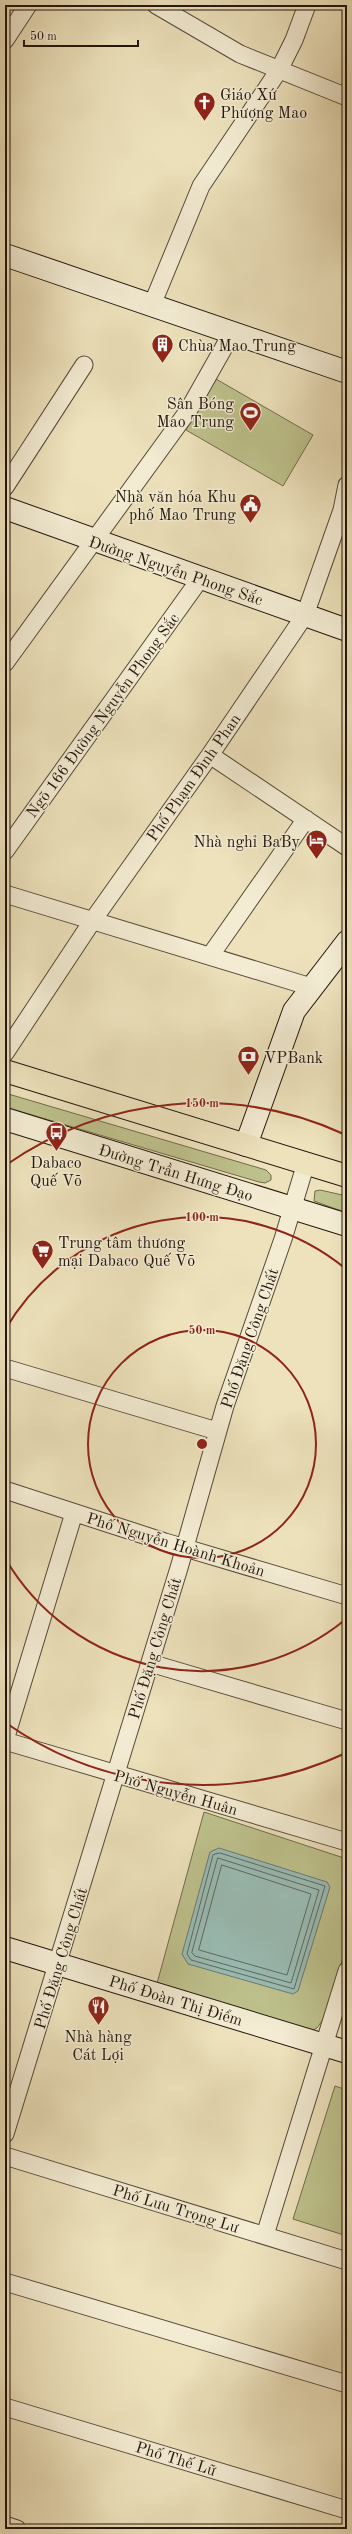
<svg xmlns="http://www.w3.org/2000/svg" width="352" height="2534" font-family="'Old Standard TT',serif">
	<rect width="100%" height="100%" fill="#ede2bc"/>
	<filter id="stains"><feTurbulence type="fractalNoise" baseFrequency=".005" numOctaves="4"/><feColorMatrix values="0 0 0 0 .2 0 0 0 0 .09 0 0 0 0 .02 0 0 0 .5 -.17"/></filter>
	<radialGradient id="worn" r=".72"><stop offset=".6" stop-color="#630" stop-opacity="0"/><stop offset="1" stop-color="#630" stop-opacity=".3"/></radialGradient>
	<path fill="#bec28d" stroke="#706c4c" d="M216 379 313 435 283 486 186 430Z
		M5 1093 266 1170 271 1175V1180L265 1183 259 1182 5 1107Z
		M320 1190 347 1196V1213L314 1201 315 1191Z
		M204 1812 347 1859V1943L327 2014 317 2028 311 2031 156 1987Z
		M335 2086 347 2090V2236L293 2219Z"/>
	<path fill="#9abdb6" stroke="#6a7a72" d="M219 1848 327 1882 330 1887 298 1991 293 1994 188 1964 182 1954 210 1852Z"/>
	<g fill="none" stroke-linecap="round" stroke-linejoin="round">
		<path stroke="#5e6961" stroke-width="1" d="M220 1853 325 1886 294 1989 191 1960 187 1954 213 1855Z
			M218 1858 319 1890 291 1983 195 1956 192 1953Z
			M222 1865 311 1894 287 1975 199 1950Z"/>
		<defs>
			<path id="street" d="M156 5 240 54 347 97
				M5 40 28 5
				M152 305 201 186 279 70 294 40 307 5
				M5 487 84 365
				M5 663 188 411 232 333
				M210 755 347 847
				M5 851 200 579
				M5 894 311 987
				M210 956 306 819
				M5 1053 93 920 210 755 305 615 342 510 347 485
				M5 1368 217 1431
				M5 1490 165 1542 347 1596
				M150 1663 347 1721
				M5 1740 74 1513
				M5 1741 347 1842
				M5 2134 179 1568 225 1406 283 1239 306 1163
				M5 2156 347 2261
				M265 2235 347 1971
				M5 2282 347 2384
				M5 2407 347 2510
				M5 2525 17 2529"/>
			<path id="secondary" d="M5 255 347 372
				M5 508 347 630
				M5 1119 347 1225
				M246 1145 294 1011 347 942
				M5 1948 347 2052"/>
			<path id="highway" d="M5 1071 347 1176"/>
		</defs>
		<use href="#street" stroke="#554838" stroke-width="19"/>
		<use href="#secondary" stroke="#22150c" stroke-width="24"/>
		<use href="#highway" stroke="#22150c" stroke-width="24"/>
		<use href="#street" stroke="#f3ecd3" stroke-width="17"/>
		<use href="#secondary" stroke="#f3ecd3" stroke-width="22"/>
		<use href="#highway" stroke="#ede2bc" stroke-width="22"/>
	</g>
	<g fill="none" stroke="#8f2418" stroke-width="2">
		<circle cx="202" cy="1444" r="114"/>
		<path d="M346 1619A227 227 0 0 1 5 1558M5 1330A227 227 0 0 1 346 1269"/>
		<path d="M346 1753A341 341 0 0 1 6 1723M6 1165A341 341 0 0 1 346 1135"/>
	</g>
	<defs>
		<symbol id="church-pin" viewBox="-11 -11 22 30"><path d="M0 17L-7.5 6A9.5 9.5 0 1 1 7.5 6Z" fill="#8f2418" stroke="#f3ecd3"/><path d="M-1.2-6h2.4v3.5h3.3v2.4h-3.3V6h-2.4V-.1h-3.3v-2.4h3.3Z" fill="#fff"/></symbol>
		<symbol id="building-pin" viewBox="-11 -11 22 30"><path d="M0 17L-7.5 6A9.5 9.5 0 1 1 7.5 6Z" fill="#8f2418" stroke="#f3ecd3"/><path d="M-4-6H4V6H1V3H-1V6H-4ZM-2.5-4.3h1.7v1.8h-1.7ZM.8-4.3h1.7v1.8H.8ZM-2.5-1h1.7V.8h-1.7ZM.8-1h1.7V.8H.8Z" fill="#fff"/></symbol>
		<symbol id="stadium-pin" viewBox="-11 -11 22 30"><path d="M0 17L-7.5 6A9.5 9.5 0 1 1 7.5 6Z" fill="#8f2418" stroke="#f3ecd3"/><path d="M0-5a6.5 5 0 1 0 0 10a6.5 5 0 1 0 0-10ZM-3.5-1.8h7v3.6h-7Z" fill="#fff"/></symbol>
		<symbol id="civic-pin" viewBox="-11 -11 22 30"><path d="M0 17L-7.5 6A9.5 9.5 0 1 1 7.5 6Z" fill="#8f2418" stroke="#f3ecd3"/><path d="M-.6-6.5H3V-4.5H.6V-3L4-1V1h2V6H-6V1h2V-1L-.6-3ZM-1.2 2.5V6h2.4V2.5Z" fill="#fff"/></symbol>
		<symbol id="hotel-pin" viewBox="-11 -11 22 30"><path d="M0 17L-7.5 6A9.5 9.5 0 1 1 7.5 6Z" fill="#8f2418" stroke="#f3ecd3"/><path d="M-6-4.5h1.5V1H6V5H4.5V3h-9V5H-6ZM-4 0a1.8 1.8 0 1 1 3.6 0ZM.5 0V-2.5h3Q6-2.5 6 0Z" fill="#fff"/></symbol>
		<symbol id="bank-pin" viewBox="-11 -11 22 30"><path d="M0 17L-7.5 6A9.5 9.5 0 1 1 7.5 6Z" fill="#8f2418" stroke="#f3ecd3"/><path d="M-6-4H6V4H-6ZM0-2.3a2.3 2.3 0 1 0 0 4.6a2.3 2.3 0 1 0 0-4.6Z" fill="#fff"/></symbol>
		<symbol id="bus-pin" viewBox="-11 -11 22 30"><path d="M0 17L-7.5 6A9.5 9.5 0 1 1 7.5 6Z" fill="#8f2418" stroke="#f3ecd3"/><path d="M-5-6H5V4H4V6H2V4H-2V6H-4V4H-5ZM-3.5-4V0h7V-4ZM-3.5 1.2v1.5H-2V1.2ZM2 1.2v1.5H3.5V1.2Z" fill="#fff"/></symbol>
		<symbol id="supermarket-pin" viewBox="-11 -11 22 30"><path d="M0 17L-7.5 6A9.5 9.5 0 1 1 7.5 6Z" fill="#8f2418" stroke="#f3ecd3"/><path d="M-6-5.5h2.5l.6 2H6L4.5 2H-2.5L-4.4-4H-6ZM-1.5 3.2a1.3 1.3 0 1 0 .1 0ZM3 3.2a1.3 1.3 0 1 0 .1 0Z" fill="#fff"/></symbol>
		<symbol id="restaurant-pin" viewBox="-11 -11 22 30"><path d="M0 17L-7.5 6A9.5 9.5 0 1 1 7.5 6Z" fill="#8f2418" stroke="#f3ecd3"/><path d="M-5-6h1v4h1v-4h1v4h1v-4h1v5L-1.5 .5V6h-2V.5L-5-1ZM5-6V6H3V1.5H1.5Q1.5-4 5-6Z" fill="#fff"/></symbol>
	</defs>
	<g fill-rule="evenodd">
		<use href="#church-pin" x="192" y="90" width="25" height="34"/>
		<use href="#building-pin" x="150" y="332" width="25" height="34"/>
		<use href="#stadium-pin" x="238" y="400" width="25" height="34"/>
		<use href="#civic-pin" x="238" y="492" width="25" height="34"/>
		<use href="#hotel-pin" x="304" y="828" width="25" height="34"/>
		<use href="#bank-pin" x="236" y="1044" width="25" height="34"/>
		<use href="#bus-pin" x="44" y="1120" width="25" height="34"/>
		<use href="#supermarket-pin" x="30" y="1238" width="25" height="34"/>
		<use href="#restaurant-pin" x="86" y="1994" width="25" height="34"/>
	</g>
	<g text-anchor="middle" stroke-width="3" stroke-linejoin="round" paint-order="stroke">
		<g font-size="16" fill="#22150c" stroke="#f3ecd3" text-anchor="start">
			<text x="220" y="100">Giáo Xứ<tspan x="220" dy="18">Phượng Mao</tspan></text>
			<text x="178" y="351">Chùa Mao Trung</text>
			<text x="234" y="409" text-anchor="end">Sân Bóng<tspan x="234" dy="18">Mao Trung</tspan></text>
			<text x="236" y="502" text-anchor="end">Nhà văn hóa Khu<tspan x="236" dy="18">phố Mao Trung</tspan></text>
			<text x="300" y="847" text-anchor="end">Nhà nghỉ BaBy</text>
			<text x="264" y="1063">VPBank</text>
			<text x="56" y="1168" text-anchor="middle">Dabaco<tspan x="56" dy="18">Quế Võ</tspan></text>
			<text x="58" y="1248">Trung tâm thương<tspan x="58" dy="18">mại Dabaco Quế Võ</tspan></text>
			<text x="98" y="2042" text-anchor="middle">Nhà hàng<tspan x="98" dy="18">Cát Lợi</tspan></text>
		</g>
		<g font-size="16" fill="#22150c" stroke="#f3ecd3">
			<text transform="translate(176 570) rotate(19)" y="6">Đường Nguyễn Phong Sắc</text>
			<text transform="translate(102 715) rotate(-54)" y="6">Ngõ 166 Đường Nguyễn Phong Sắc</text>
			<text transform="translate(193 777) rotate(-55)" y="6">Phố Phạm Đình Phan</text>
			<text transform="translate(176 1172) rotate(17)" y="6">Đường Trần Hưng Đạo</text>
			<text transform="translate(249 1338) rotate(-71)" y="6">Phố Đặng Công Chất</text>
			<text transform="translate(176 1544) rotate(17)" y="6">Phố Nguyễn Hoành Khoản</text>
			<text transform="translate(154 1648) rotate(-73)" y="6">Phố Đặng Công Chất</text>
			<text transform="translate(176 1792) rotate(16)" y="6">Phố Nguyễn Huân</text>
			<text transform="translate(60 1958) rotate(-73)" y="6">Phố Đặng Công Chất</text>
			<text transform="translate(176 2000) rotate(17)" y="6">Phố Đoàn Thị Điểm</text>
			<text transform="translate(176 2208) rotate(17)" y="6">Phố Lưu Trọng Lư</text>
			<text transform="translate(176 2458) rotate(17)" y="6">Phố Thế Lữ</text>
		</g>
	</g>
	<circle cx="202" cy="1444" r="6" fill="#8f2418" stroke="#f3ecd3" stroke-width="2"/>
	<g font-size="12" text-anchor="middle" font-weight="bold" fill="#8f2418" stroke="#f3ecd3" stroke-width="3" stroke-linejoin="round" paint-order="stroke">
		<text x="202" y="1107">150 m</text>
		<text x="202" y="1221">100 m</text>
		<text x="202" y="1334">50 m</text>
	</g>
	<rect width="352" height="2534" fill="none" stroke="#ede2bc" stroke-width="20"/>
	<rect x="6" y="6" width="340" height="2522" fill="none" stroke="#22150c" stroke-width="2"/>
	<rect x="10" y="10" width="332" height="2514" fill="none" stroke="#22150c"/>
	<path d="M24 40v6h114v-6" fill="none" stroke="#22150c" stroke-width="2"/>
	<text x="30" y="40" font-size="12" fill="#22150c" stroke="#f3ecd3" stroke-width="3" paint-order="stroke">50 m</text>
	<rect width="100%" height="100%" filter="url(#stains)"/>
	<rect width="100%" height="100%" fill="url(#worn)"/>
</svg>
